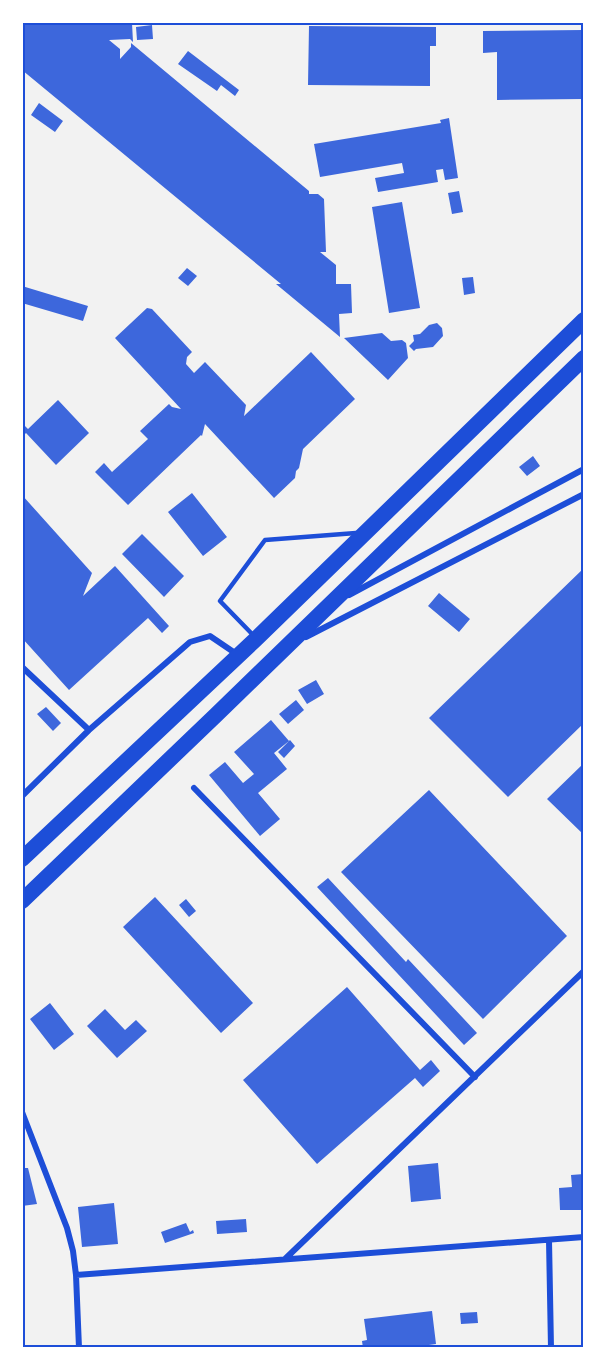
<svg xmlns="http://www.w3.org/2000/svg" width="606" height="1370" font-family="Commissioner,sans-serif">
	<rect width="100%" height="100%" fill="#f2f2f2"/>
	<path fill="#3d67dc" d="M22 22 132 23 133 42 130 39 109 40 120 49V59L131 47V43L309 191V194H318L324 199 326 252H320L336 265V284H351L352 313 339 314 340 337 276 284H281L22 70Z
		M152 25 153 39 137 40 136 27Z
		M309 26 436 27V46H430V86L308 85Z
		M584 30V99L497 100V52L483 53V31Z
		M188 51 239 90 235 96 221 85 217 91 178 64Z
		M39 103 63 121 55 132 31 115Z
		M449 118 458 178 445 180 443 169 436 170 438 182 378 192 375 178 404 173 402 163 320 177 314 144 441 123 440 120Z
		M459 191 463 212 452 214 448 193Z
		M402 202 420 308 389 313 372 207Z
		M187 268 197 276 188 286 178 278Z
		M473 277 475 293 464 295 462 278Z
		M22 286 88 306 83 321 22 303Z
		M147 308 152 309 192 352 187 357 186 364 194 373 205 362 246 405 244 416 311 352 355 399 303 449 299 468 296 471 295 478 274 498 205 424 202 436 201 435 128 505 95 472 104 463 112 472 148 439 140 431 169 404 172 407 181 409 115 338Z
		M437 323 442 328 443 336 433 347 416 349 414 351 409 346 414 341 413 335 420 334 429 325Z
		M382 333 391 341 402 340 406 343 408 358 388 380 344 338Z
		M58 400 89 433 56 465 26 433 22 437V423L28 429Z
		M533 456 540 466 527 476 519 467Z
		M192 493 227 537 203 556 168 512Z
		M22 495 92 573 83 596 115 566 169 626 162 633 148 618 69 690 22 638Z
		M142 534 184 576 164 597 122 554Z
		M584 568V723L508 797 429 718Z
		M439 593 470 619 459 632 428 606Z
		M316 680 324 694 307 704 298 690Z
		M296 700 304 710 288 724 279 714Z
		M46 707 61 723 53 731 37 714Z
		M271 720 289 741 274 753 287 769 258 793 280 819 260 836 209 775 225 762 243 783 254 774 234 752Z
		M290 740 295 746 284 758 278 752Z
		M584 763V835L547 799Z
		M429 790 567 936 483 1019 341 872Z
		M328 878 406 962 408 959 477 1033 464 1045 317 887Z
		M155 897 253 1003 221 1033 123 927Z
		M186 899 196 911 189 917 179 905Z
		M347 987 420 1070 431 1060 440 1071 423 1087 415 1078 317 1164 243 1080Z
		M50 1003 74 1034 54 1050 30 1019Z
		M105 1009 125 1030 136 1020 147 1031 117 1058 87 1026Z
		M438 1163 441 1199 411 1202 408 1166Z
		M22 1168H28L37 1204 22 1206Z
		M584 1174V1210H560L559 1188 572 1187 571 1175Z
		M114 1203 118 1244 82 1247 78 1207Z
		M246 1219 247 1232 217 1234 216 1221Z
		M186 1223 190 1232 193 1230 194 1233 165 1243 161 1232Z
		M432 1311 436 1344 407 1348H363L362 1341 367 1340 364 1319Z
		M477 1312 478 1323 461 1324 460 1313Z"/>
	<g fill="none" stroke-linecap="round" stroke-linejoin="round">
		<path stroke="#1d4ed8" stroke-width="4.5" d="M254 636 220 601 265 540 356 533"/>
		<path stroke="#1d4ed8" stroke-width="6" d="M349 595 584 469
			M306 637 584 494
			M22 667 89 730
			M194 788 475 1077
			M22 796 89 730 190 642 210 636 238 655
			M22 1112 67 1228 73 1251 76 1275 79 1348
			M549 1240 551 1348
			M285 1259 584 971
			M76 1275 584 1237"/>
		<path stroke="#1d4ed8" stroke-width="16" d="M22 859 256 639 584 320
			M22 901 216 715 584 358"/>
	</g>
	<rect width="606" height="1370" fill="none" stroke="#ffffff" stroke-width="48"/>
	<rect x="24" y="24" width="558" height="1322" fill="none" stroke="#1d4ed8" stroke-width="2"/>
</svg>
